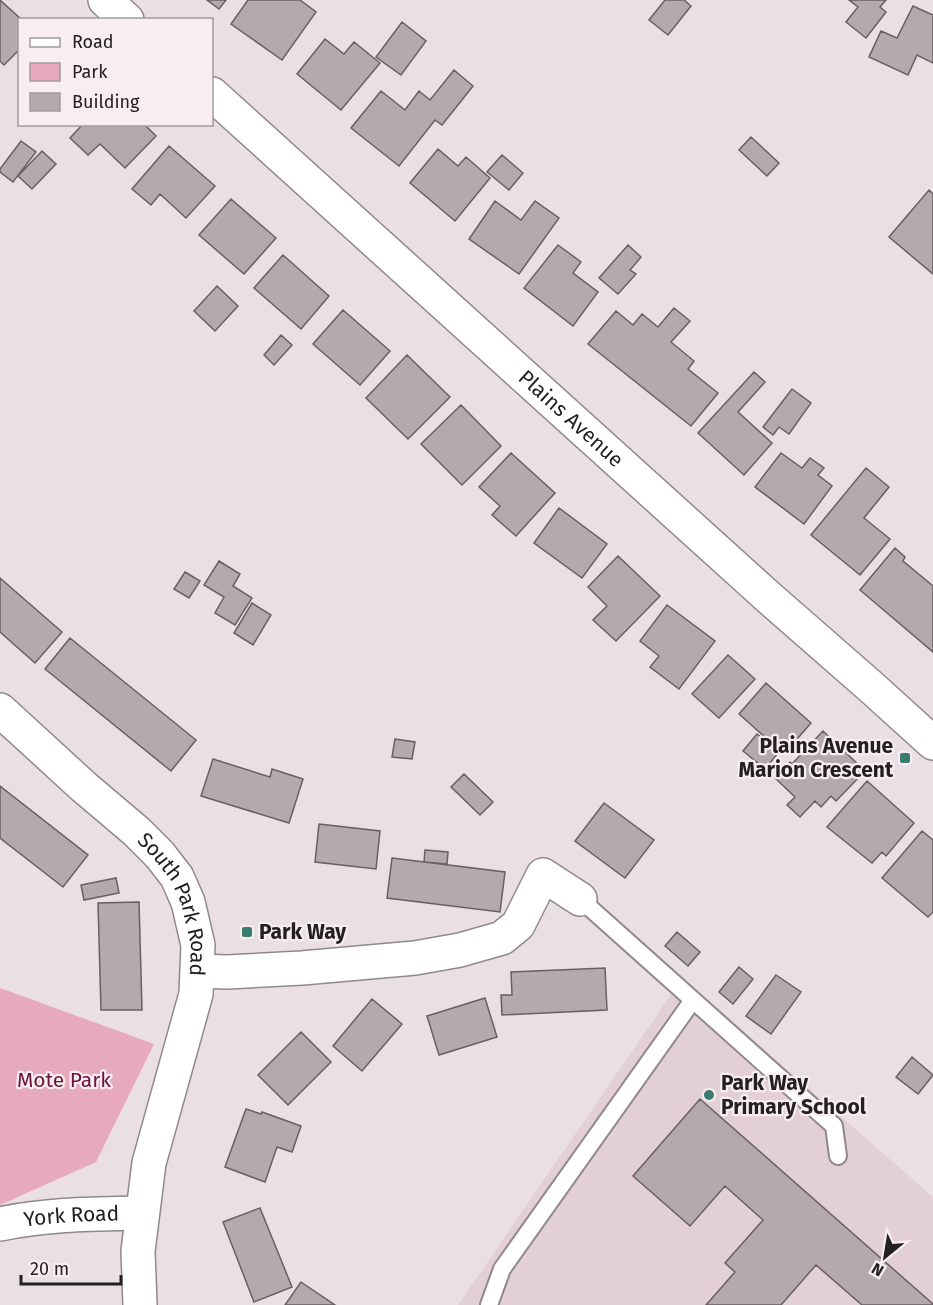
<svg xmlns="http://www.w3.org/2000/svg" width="933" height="1305" font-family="'Fira Sans',sans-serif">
	<rect width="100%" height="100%" fill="#eadfe3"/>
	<path fill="#e3d0d6" d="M638 939 933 1197V1305H458L672 993 627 951Z"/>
	<path fill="#e6a9bd" d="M0 988 154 1044 96 1162 0 1205Z"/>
	<path fill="#b4aaad" stroke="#695f62" stroke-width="1.5" d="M0 0 22 20H20V49L4 65 0 61Z
		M207 0H226L219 9Z
		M248 0H300L316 12 282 60 231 24Z
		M665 0H684L691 6 668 35 649 20Z
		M849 0H886L880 7 886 12 866 38 846 22 858 7Z
		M913 6 933 15V63L917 55 908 75 869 57 881 31 897 38Z
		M402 22 426 41 401 75 376 57Z
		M325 39 344 54 354 42 380 63 341 110 297 74Z
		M454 70 473 86 442 125 435 120 399 166 351 128 381 91 405 110 419 91 430 100Z
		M83 124H144L156 136 125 168 100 144 88 155 70 138Z
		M751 137 779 163 767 176 739 150Z
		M21 141 36 152 13 182 0 172V169Z
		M169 146 215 186 186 218 160 194 151 205 132 189Z
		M438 149 458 166 466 157 490 178 455 221 410 183Z
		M42 151 56 164 32 189 18 176Z
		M502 155 523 173 509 190 487 172Z
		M929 190 933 194V274L889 237Z
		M231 199 276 238 244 274 199 235Z
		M495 201 521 220 535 201 559 218 519 274 469 239Z
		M558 245 581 262 573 273 598 292 573 326 524 288Z
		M628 245 641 257 630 270 636 274 618 294 599 278Z
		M283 255 329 296 301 329 254 288Z
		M217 286 238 306 215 331 194 311Z
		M674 308 690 321 671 342 694 361 688 369 718 393 691 426 588 344 616 311 633 325 642 314 658 327Z
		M343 310 390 351 360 385 313 344Z
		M281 335 292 345 274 365 264 355Z
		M407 355 450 397 408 439 366 398Z
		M754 372 765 382 738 412 772 443 744 475 698 433Z
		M792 389 811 403 789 434 779 427 773 435 763 427Z
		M461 405 501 446 462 485 421 444Z
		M511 453 555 493 516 536 492 515 500 506 479 487Z
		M781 453 802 468 810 458 824 468 818 475 832 486 804 524 755 487Z
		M866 468 889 487 864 518 890 539 860 575 811 535Z
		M559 508 607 544 582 578 534 543Z
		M895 548 905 557 903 561 933 586V652L860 590Z
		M618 556 660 596 616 641 593 620 607 606 588 587Z
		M219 561 240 574 233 586 252 598 235 625 215 613 224 597 204 585Z
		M185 572 200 581 189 598 174 589Z
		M0 578 62 632 35 663 0 632Z
		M252 603 271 615 253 645 234 633Z
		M667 605 715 641 679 689 650 667 659 656 640 641Z
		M70 638 196 740 171 771 45 669Z
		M728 655 755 679 719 718 692 694Z
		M766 683 811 723 784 754 739 714Z
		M823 731 865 771 836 801 831 796 821 807 815 801 800 817 787 805 795 797 775 778 790 762 792 764Z
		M757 734 779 752 765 769 743 751Z
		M395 739 415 742 412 759 392 757Z
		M213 759 270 777 272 769 303 779 289 823 201 796Z
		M464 774 493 802 480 815 451 787Z
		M867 781 914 823 886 856 882 852 872 863 827 827Z
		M0 786 88 855 63 887 0 838Z
		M604 803 654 840 625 878 575 841Z
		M319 824 380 831 376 869 315 862Z
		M922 831 933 840V912L928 917 882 878Z
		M425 850 448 852 447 864 424 862Z
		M392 858 505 872 500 912 387 898Z
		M116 878 119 893 84 900 81 885Z
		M139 902 142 1010H101L98 903Z
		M677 932 700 952 688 966 665 946Z
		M739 967 753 979 733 1004 719 992Z
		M605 968 607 1010 502 1015 501 995H512L511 972Z
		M776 975 801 992 771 1034 746 1016Z
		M485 998 497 1037 439 1055 427 1016Z
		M372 999 402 1024 362 1071 333 1046Z
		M301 1032 331 1062 288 1105 258 1075Z
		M912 1057 933 1075 918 1094 896 1077Z
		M700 1099 933 1304V1305H862L816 1265 781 1305H706L735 1272 725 1263 763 1220 725 1186 690 1226 633 1176Z
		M246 1109 261 1114 262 1112 301 1126 292 1152 277 1147 265 1182 225 1167Z
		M260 1208 292 1287 254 1302 223 1222Z
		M301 1282 335 1305H285Z"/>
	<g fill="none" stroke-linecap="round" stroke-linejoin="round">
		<defs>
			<path id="service" d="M580 899 834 1126 838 1156
				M489 1305 502 1269 693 1000"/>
			<g id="minor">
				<path d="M105 0 127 20"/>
				<path id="s1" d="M212 94 766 595 870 686 933 743"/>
				<path id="s2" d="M0 710 84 787 136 831 160 855 177 877 188 902 198 945 196 994 149 1163 138 1251 140 1305"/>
				<path d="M198 971 227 972 302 968 415 958 460 950 502 938 518 925 543 875 580 899"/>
				<path id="s3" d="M0 1224C47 1214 94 1214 142 1213"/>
			</g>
		</defs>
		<use href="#service" stroke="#92888b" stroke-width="20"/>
		<use href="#minor" stroke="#92888b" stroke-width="36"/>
		<use href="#service" stroke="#fff" stroke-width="16"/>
		<use href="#minor" stroke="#fff" stroke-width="33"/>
	</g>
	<g fill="#3a7d6f" stroke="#f8edf0" stroke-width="2">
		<rect x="899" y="752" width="12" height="12" rx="3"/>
		<rect x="241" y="926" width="12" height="12" rx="3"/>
		<circle cx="709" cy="1095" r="6"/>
	</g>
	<g text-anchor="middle" stroke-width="4.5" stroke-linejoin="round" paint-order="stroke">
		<g font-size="21" fill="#242021" stroke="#f8edf0">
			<text dy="7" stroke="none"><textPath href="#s1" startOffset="484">Plains Avenue</textPath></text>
			<text dy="7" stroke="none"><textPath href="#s2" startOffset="268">South Park Road</textPath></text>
			<text dy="7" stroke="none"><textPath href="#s3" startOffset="72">York Road</textPath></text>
		</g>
		<g font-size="21" font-weight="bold" fill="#242021" stroke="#f8edf0" text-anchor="start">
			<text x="893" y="753" text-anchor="end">Plains Avenue<tspan x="893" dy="24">Marion Crescent</tspan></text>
			<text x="259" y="939">Park Way</text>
			<text x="721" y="1090">Park Way<tspan x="721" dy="24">Primary School</tspan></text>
		</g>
		<g font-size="21" fill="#6b153e" stroke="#f8edf0">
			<text x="64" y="1087">Mote Park</text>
		</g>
	</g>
	<rect x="18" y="18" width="195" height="108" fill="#f8edf0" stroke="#a39b9d" stroke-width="1.5"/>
	<rect x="30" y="38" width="30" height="9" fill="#ffffff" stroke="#a39b9d" stroke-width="1.5"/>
	<text x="72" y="48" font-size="18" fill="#242021">Road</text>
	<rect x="30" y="63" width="30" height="18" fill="#e6a9bd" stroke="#a39b9d" stroke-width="1.5"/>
	<text x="72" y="78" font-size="18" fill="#242021">Park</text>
	<rect x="30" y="93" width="30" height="18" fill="#b4aaad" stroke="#a39b9d" stroke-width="1.5"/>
	<text x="72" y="108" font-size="18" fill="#242021">Building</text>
	<g transform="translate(885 1257) rotate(210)" stroke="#f8edf0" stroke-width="4.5" paint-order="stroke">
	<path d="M0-4.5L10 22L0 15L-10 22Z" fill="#242021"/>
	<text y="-9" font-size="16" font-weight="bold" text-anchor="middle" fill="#242021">N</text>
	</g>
	<path d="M21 1275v9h100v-9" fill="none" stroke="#242021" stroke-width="3"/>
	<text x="30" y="1275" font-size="18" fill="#242021" stroke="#f8edf0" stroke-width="4.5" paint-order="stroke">20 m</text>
</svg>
